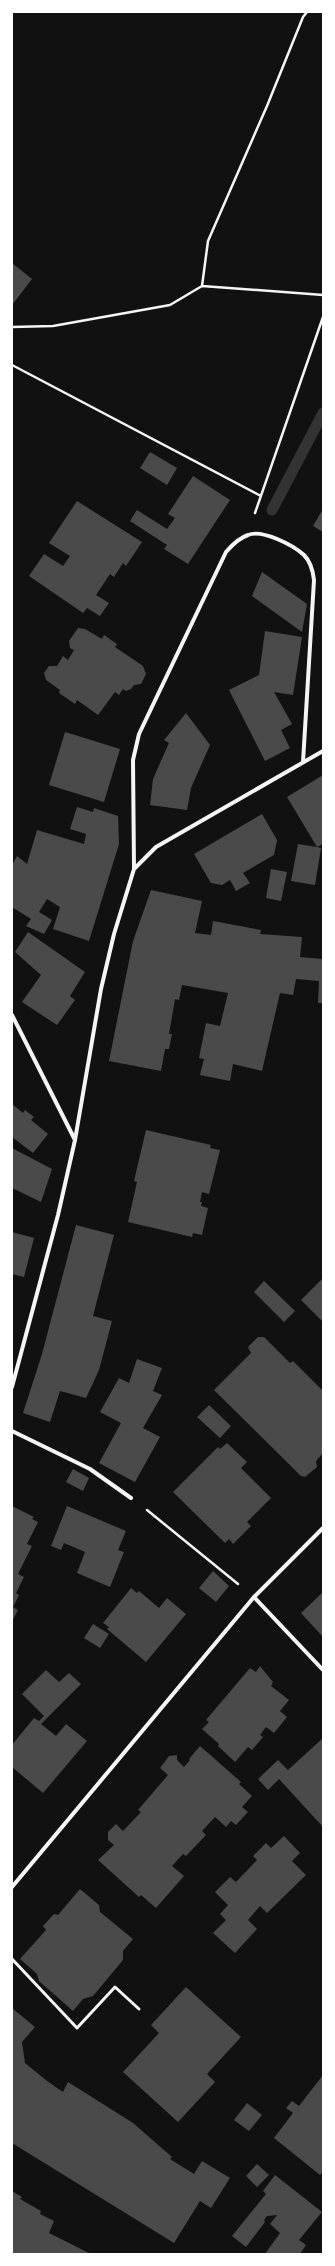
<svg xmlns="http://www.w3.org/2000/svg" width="335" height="2266" font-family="'Noto Serif',serif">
	<rect width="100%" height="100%" fill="#111"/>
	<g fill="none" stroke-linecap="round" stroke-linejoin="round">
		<path stroke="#333" stroke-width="11" d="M272 510 323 413"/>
	</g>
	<path fill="#4a4a4a" d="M12 263 32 279 12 305Z
		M150 452 177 468 167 485 140 468Z
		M193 476 230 500 188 564 164 549 167 545 130 521 137 510 167 529 175 518 168 514Z
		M77 501 142 542 126 566 123 563 114 577 110 574 96 595 109 603 100 616 87 608 83 613 29 576 44 554 63 566 70 556 49 543Z
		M323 509V532L313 526Z
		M262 572 307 604 302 632 252 596Z
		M78 628 85 629 102 639 104 635 117 644 115 647 143 666 146 674 141 684 134 685 131 689 126 691 123 689 119 695 115 692 98 715 77 700 75 704 59 693 60 690 46 680 44 673 49 666H57L63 656 68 660 74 650 70 648 69 641Z
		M265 631 302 637 293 695 274 692 292 724 281 730 290 748 265 761 229 690 259 675Z
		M186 713 210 745 191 788 187 810 150 805 153 779 169 743 164 740Z
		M65 732 120 749 104 802 49 785Z
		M323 775V844L317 847 321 848 315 885 291 881 298 844 317 847 287 797Z
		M77 807 93 812 94 808 118 816 119 844 89 941 53 929 60 907 47 899 39 912 52 920 44 934 26 926 31 919 12 907V865L17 856 27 864 37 830 84 844 86 834 70 829Z
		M262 814 277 840 274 855 243 873 250 883 236 891 230 880 222 885 211 883 194 854Z
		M271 869 287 872 281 901 266 898Z
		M151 890 202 901 195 933 211 935 213 921 261 930 260 934 302 937 300 957 322 959 323 955V1003H318L319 981 296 979 293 995 280 993 262 1071 233 1064 230 1081 200 1075 204 1059 199 1058 206 1023 220 1026 228 993 182 985 179 1000 175 999 169 1034H172L169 1049H165L161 1071 109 1061 133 941Z
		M28 932 85 972 70 996 75 1000 57 1025 22 1002 41 975 15 952Z
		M12 1104 23 1113 25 1110 34 1117 31 1120 48 1134 33 1153 12 1137Z
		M146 1130 211 1145 210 1148 220 1150 209 1194 202 1192 200 1202H202L201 1206 208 1208 202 1235 193 1233 192 1237 128 1222 137 1182 134 1181Z
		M12 1148 52 1169 41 1202 12 1188Z
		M76 1225 114 1235 93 1316 112 1321 99 1370 86 1398 60 1391 50 1422 23 1413 42 1354Z
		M12 1232 34 1238 24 1277 12 1274Z
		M323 1278V1322L301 1300Z
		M264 1281 295 1311 284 1322 254 1292Z
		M258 1337H264L290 1363 293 1361 323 1391V1453L316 1461 317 1467 305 1477 301 1476 214 1390 251 1353 248 1347Z
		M137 1359 162 1368 153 1391 162 1395 143 1428 160 1437 135 1482 99 1463 121 1423 100 1412 119 1378 129 1383Z
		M209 1405 231 1426 220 1438 197 1417Z
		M227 1443 247 1462 241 1468 271 1498 247 1522 251 1526 233 1544 229 1539 225 1543 173 1492 218 1447 220 1449Z
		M73 1469 89 1478 83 1491 66 1482Z
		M12 1506 34 1517 32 1519 38 1522 27 1544 32 1546 18 1574 24 1577 16 1593 19 1595 13 1607 18 1610 12 1621Z
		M67 1506 126 1531 118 1550 124 1552 110 1587 77 1573 85 1552 64 1543 61 1550 51 1546Z
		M213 1571 229 1586 216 1602 199 1588Z
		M131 1588 137 1593 139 1591 159 1608 167 1598 186 1614 146 1662 107 1629 109 1627 103 1623Z
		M323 1592V1637L301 1613Z
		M93 1624 109 1634 100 1648 84 1638Z
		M260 1666 273 1682 271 1686 289 1700 280 1711 287 1717 274 1733 266 1727 260 1735 263 1737 252 1750 248 1747 235 1762 218 1746 219 1744 202 1729 209 1722 206 1720 250 1668 256 1672Z
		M46 1670 59 1682 69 1673 81 1684 41 1724 56 1736 66 1724 87 1741 43 1793 12 1767V1745L34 1718 39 1721 44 1716 22 1694Z
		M323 1738V1827L279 1779 268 1790 258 1779 278 1760 288 1770Z
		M200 1746 241 1782 239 1784 252 1796 242 1807 248 1812 236 1825 231 1821 226 1827 215 1817 202 1831 206 1835 186 1856 183 1854 172 1866 184 1876 156 1908 141 1895 139 1897 98 1860 114 1845 108 1840V1832L116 1824 123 1831 141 1812 138 1810 168 1775 160 1768 169 1756 177 1755V1760L184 1767 190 1760 189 1759Z
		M284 1836 300 1853 292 1861 306 1875 267 1913 260 1906 248 1920 257 1929 235 1953 213 1933 226 1920 220 1914 228 1905 215 1892 230 1877 236 1882 257 1860 253 1856 266 1843 271 1848Z
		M80 1889 99 1905 100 1912 133 1939 123 1951V1960L93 1996 83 1999 73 2011 39 1981 37 1974 20 1959 46 1930 43 1926 54 1914 58 1915Z
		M186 1987 241 2037 207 2074 215 2082 178 2122 123 2072 159 2033 151 2025Z
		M12 2008 35 2027 22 2042 25 2063 47 2081 63 2092 68 2082 133 2123 172 2157 170 2159 194 2174 202 2161 230 2178 211 2208 200 2201 174 2243 12 2143Z
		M323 2075V2172L320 2175 274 2138 293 2113 286 2108 292 2101 299 2106Z
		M247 2103 262 2115 249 2131 234 2120Z
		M257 2164 269 2175 257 2187 246 2176Z
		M275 2175 322 2212 299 2240 306 2245 300 2254H265L280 2233 270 2224 277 2215 267 2216 264 2220 265 2222 246 2247 232 2236 266 2194 263 2191Z
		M12 2191 22 2197 20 2199 41 2211 40 2214 54 2221 49 2233 91 2254H12Z"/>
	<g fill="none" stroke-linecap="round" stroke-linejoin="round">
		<path stroke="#f5f5f5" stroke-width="2.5" d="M202 286 323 295
			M12 327 53 326 170 305 202 286 208 241 267 106 303 17 307 12
			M12 365 261 496
			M255 513 323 317
			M147 1510 238 1584"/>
		<path stroke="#f5f5f5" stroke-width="3" d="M12 1959 77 2028 115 1987 139 2009"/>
		<path stroke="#f5f5f5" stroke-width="4" d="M134 868 133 760 139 734 226 552C232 545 239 538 248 535 262 529 293 545 304 555 311 562 313 571 314 580L303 762
			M12 1015 75 1140
			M12 1387 58 1215 75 1140 101 989 114 934 134 869 156 847 323 751
			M12 1431 90 1469 131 1498
			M254 1597 323 1670
			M12 1887 254 1597 323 1528"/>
	</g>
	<rect width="335" height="2266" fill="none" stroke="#ffffff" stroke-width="26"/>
</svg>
